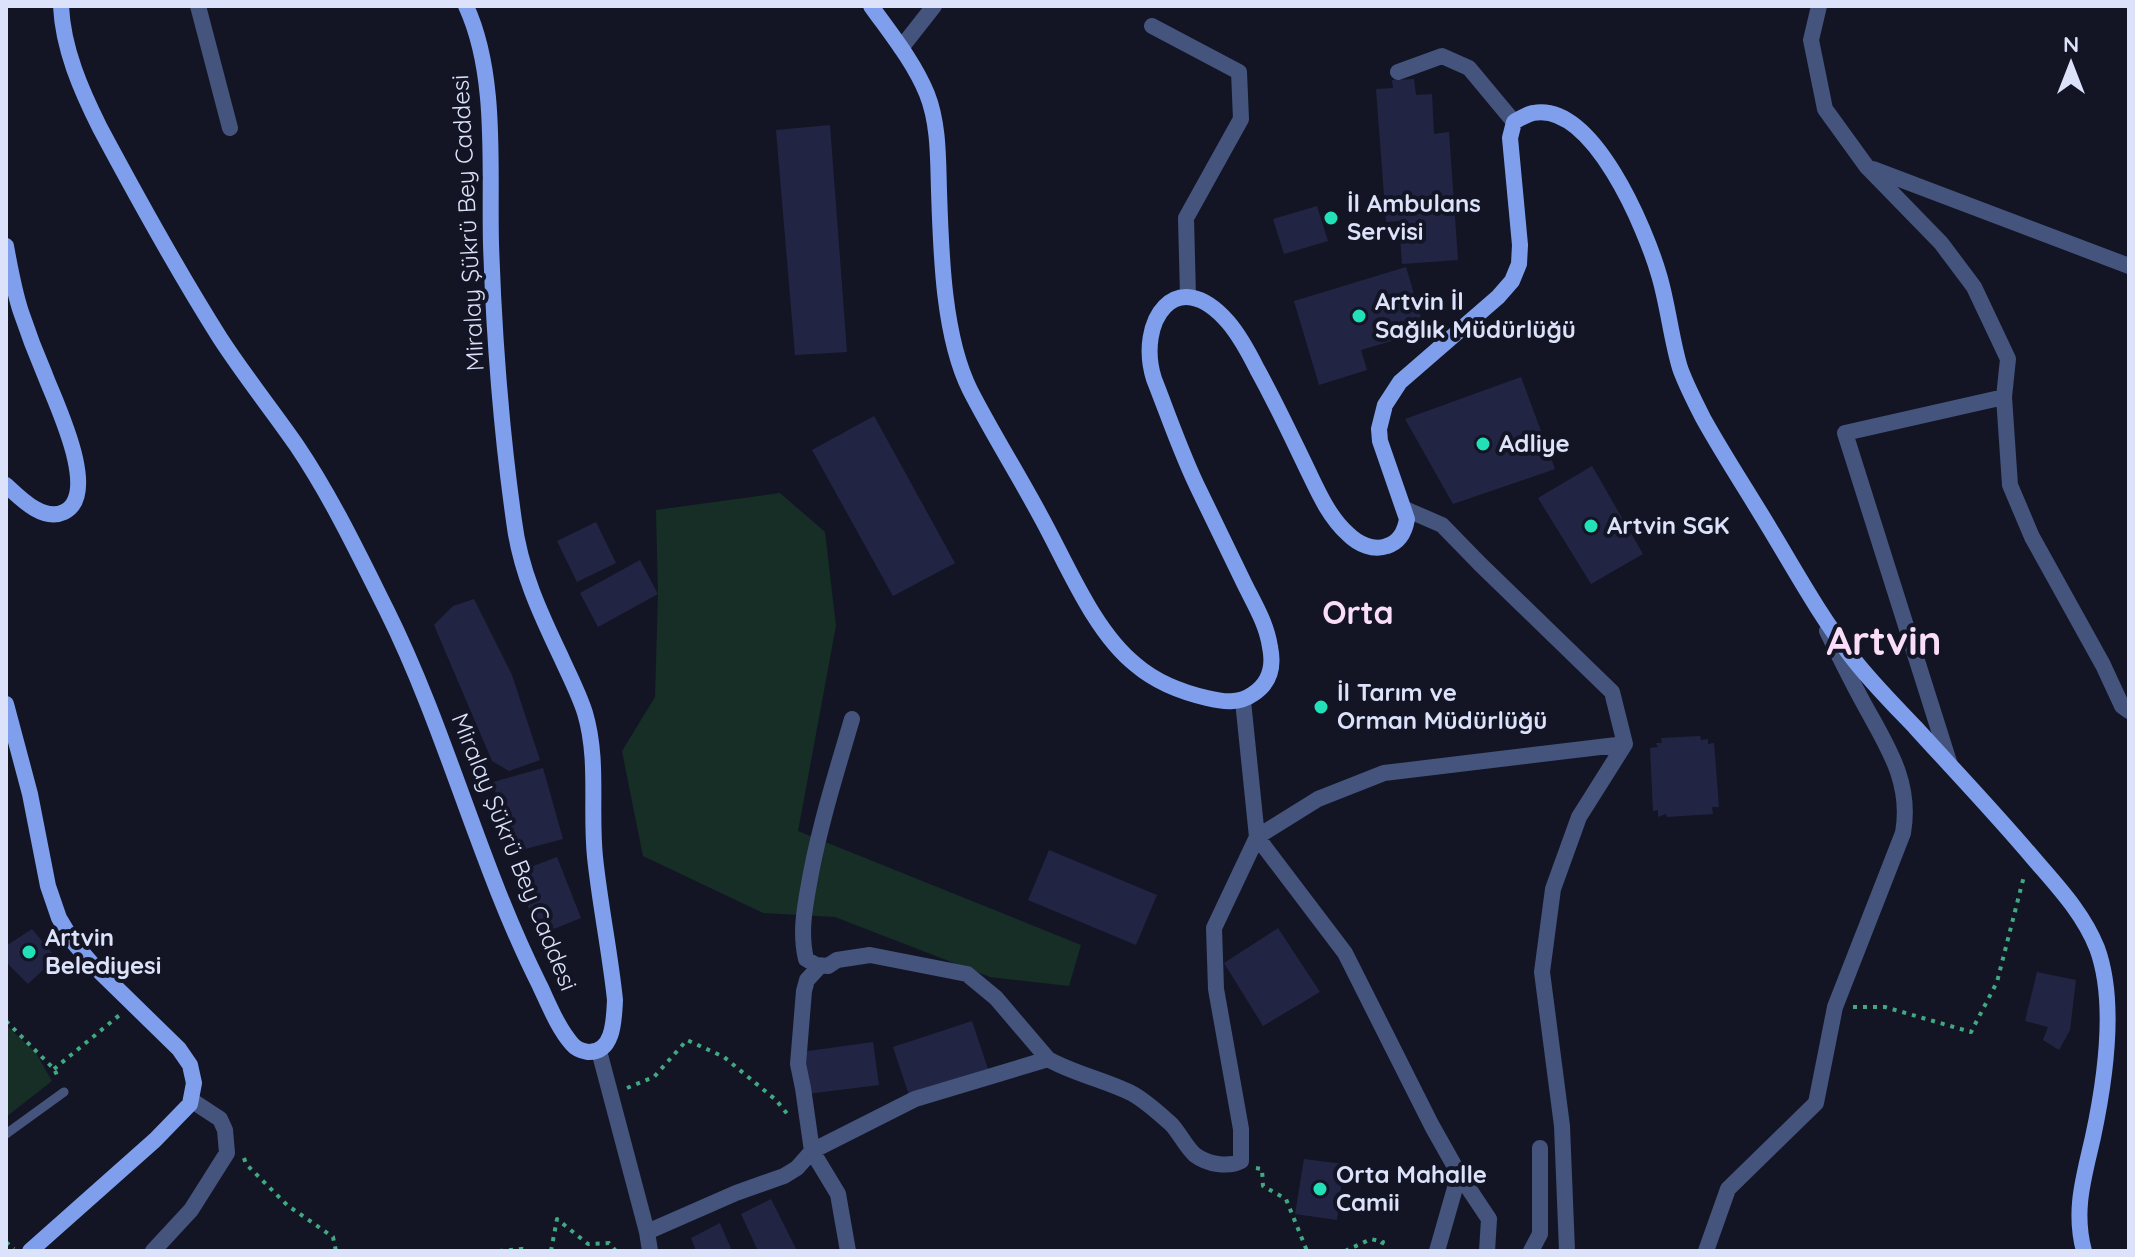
<svg xmlns="http://www.w3.org/2000/svg" width="2135" height="1257" font-family="Quicksand,sans-serif">
	<rect width="100%" height="100%" fill="#131525"/>
	<path fill="#162e26" d="M780 493 825 532 836 626 798 831 1081 945 1069 986 990 977 835 917 763 913 643 856 622 751 655 697 658 594 656 510Z
		M6 1025 36 1053 52 1081 6 1117Z"/>
	<path fill="#212543" d="M1414 79 1416 95 1432 94 1434 134 1449 132 1458 260 1402 264 1399 221 1386 222 1376 89 1393 88 1392 80Z
		M830 125 847 352 795 355 776 130Z
		M1317 206 1328 241 1284 254 1273 219Z
		M1406 267 1425 331 1361 350 1367 370 1319 385 1294 301Z
		M1521 377 1555 469 1453 504 1405 419Z
		M874 416 955 563 893 596 812 450Z
		M1592 466 1643 554 1591 584 1538 498Z
		M596 522 616 563 577 582 557 541Z
		M640 560 658 594 598 627 580 593Z
		M474 599 512 675 540 760 509 771 492 761 434 625 453 606Z
		M1700 736 1701 740 1708 739V744L1714 743 1719 807H1712L1713 814 1667 817 1666 814 1658 817V810L1653 811 1650 748 1658 747 1656 743H1662L1661 738Z
		M543 768 563 839 510 853 493 782Z
		M1049 850 1157 895 1136 945 1028 900Z
		M557 857 581 918 539 935 515 873Z
		M1278 928 1320 992 1263 1026 1224 963Z
		M32 929 56 958 28 984 6 962V946Z
		M2037 972 2076 980 2070 1030 2059 1050 2043 1040 2048 1027 2025 1021Z
		M972 1021 988 1069 909 1095 893 1047Z
		M873 1042 879 1085 807 1094 801 1052Z
		M1304 1159 1344 1164 1337 1220 1295 1214Z
		M771 1199 797 1251H758L741 1214Z
		M720 1223 732 1251H696L691 1238Z"/>
	<g fill="none" stroke-linecap="round" stroke-linejoin="round">
		<path stroke="#41a982" stroke-width="4" stroke-dasharray="4 6" stroke-linecap="butt" d="M1853 1007H1885L1971 1032 1997 982 2024 876
			M6 1021 54 1069 59 1079
			M54 1069 122 1013
			M627 1088 654 1077 687 1040 724 1057 776 1100 789 1116
			M244 1158 246 1164 287 1205 333 1237 336 1251
			M1256 1168 1262 1169 1263 1186 1286 1199 1307 1251
			M6 1242 14 1249
			M499 1251 522 1249 529 1251
			M551 1251 557 1219 588 1244 609 1243 616 1251
			M1345 1251 1371 1239 1383 1242 1378 1251"/>
		<path stroke="#44547d" stroke-width="9" d="M6 1134 64 1092"/>
		<path stroke="#44547d" stroke-width="16" d="M198 6 230 128
			M1819 6 1811 40 1825 109 1867 167 1941 243 1974 287 2008 359 2004 397 2010 485 2032 537 2103 665 2122 706 2129 711
			M1152 26 1239 72 1241 119 1186 218 1188 296
			M901 48 934 6
			M1398 72 1442 56 1469 68 1514 122
			M1873 169 2129 266
			M1405 509 1442 525 1480 564 1612 692 1625 744 1579 817 1553 889 1542 972 1562 1126 1567 1251
			M852 719C837 770 821 821 811 873 806 901 799 930 806 959L816 965 828 966 837 960 870 955 967 974 996 998 1048 1059C1074 1074 1106 1080 1133 1094 1147 1102 1161 1115 1172 1125 1180 1134 1186 1147 1195 1155 1207 1164 1228 1168 1241 1161V1129L1216 989 1214 928 1257 837 1243 701
			M1950 765 1845 433 2004 397
			M599 1051 647 1232 650 1251
			M1459 1174 1489 1219 1487 1251
			M647 1232 736 1193 784 1176 797 1168 812 1151 803 1088 798 1064 804 991 807 980 820 966
			M153 1251 191 1210 227 1153 225 1130 220 1119 191 1100
			M848 1251 838 1194 812 1151 915 1099 1048 1059
			M1437 1251 1459 1174 1432 1126 1345 953 1257 837 1318 799 1384 773 1625 744
			M1531 1251 1540 1234V1148
			M1706 1251 1728 1189 1816 1103 1835 1007 1903 833C1912 782 1887 746 1864 704 1851 680 1839 656 1827 631"/>
		<path stroke="#7f9fed" stroke-width="16" d="M61 6C63 49 81 90 100 128 138 199 177 270 220 338 244 375 272 410 297 446 332 498 359 555 387 611 447 732 479 865 540 986 549 1005 558 1028 572 1044 576 1049 581 1051 588 1052 614 1053 614 1019 615 1000 610 952 600 905 595 857 590 809 599 760 585 713 579 694 569 675 561 657 540 613 520 570 514 521 501 429 494 336 491 244 489 169 498 75 466 6
			M871 6C891 34 914 62 927 94 939 124 938 160 939 191 941 252 943 336 970 390 992 433 1018 474 1041 517 1067 564 1094 632 1136 665 1156 682 1181 692 1207 698 1223 702 1239 704 1253 694 1270 683 1274 666 1270 647 1267 625 1255 605 1245 585 1230 554 1215 523 1200 492 1182 456 1169 417 1154 379 1136 322 1176 262 1228 322 1240 336 1249 353 1257 369 1276 403 1292 438 1309 473 1319 494 1330 518 1348 534 1358 544 1373 551 1387 546 1400 542 1405 531 1407 519L1380 441 1379 429 1385 405 1400 382 1498 297 1512 281 1519 264 1520 245 1510 138 1514 122C1519 119 1527 114 1533 113 1593 101 1646 230 1659 275 1668 305 1671 338 1680 368 1686 385 1695 402 1703 418 1724 456 1748 492 1770 529 1796 572 1820 616 1851 656 1870 681 1893 704 1915 727 1955 771 1996 814 2034 859 2058 887 2083 913 2097 948 2117 1002 2105 1081 2093 1137 2084 1177 2073 1210 2084 1251
			M6 246C10 268 14 291 21 312 28 333 36 354 45 375 55 402 101 494 64 512 43 522 20 498 6 485
			M6 704 30 794 48 886 59 918 74 943 93 965 179 1049 190 1065 194 1083 190 1104 155 1140 30 1251"/>
	</g>
	<g fill="#22e0b7" stroke="#131525" stroke-width="3">
		<circle cx="1331" cy="218" r="8"/>
		<circle cx="1359" cy="316" r="8"/>
		<circle cx="1483" cy="444" r="8"/>
		<circle cx="1591" cy="526" r="8"/>
		<circle cx="1321" cy="707" r="8"/>
		<circle cx="29" cy="952" r="8"/>
		<circle cx="1320" cy="1189" r="8"/>
	</g>
	<g text-anchor="middle" stroke-width="8" stroke-linejoin="round" paint-order="stroke">
		<g font-size="24" font-weight="bold" fill="#dbe2fa" stroke="#131525" text-anchor="start">
			<text x="1347" y="212">İl Ambulans<tspan x="1347" dy="28">Servisi</tspan></text>
			<text x="1375" y="310">Artvin İl<tspan x="1375" dy="28">Sağlık Müdürlüğü</tspan></text>
			<text x="1499" y="452">Adliye</text>
			<text x="1607" y="534">Artvin SGK</text>
			<text x="1337" y="701">İl Tarım ve<tspan x="1337" dy="28">Orman Müdürlüğü</tspan></text>
			<text x="45" y="946">Artvin<tspan x="45" dy="28">Belediyesi</tspan></text>
			<text x="1336" y="1183">Orta Mahalle<tspan x="1336" dy="28">Camii</tspan></text>
		</g>
		<g font-size="24" fill="#dbe2fa" stroke="#131525">
			<text transform="translate(468 223) rotate(-93)" y="8">Miralay Şükrü Bey Caddesi</text>
			<text transform="translate(514 852) rotate(68)" y="8">Miralay Şükrü Bey Caddesi</text>
		</g>
		<g font-size="32" font-weight="bold" fill="#faddf9" stroke="#131525">
			<text x="1358" y="624">Orta</text>
		</g>
		<g font-size="40" font-weight="bold" fill="#faddf9" stroke="#131525">
			<text x="1884" y="655">Artvin</text>
		</g>
	</g>
	<rect width="2135" height="1257" fill="none" stroke="#dbe2fa" stroke-width="16"/>
	<g transform="translate(2071 64)" stroke="#131525" stroke-width="6" paint-order="stroke">
	<path d="M0-6L14 30L0 20L-14 30Z" fill="#dbe2fa"/>
	<text y="-12" font-size="22" font-weight="bold" text-anchor="middle" fill="#dbe2fa">N</text>
	</g>
</svg>
